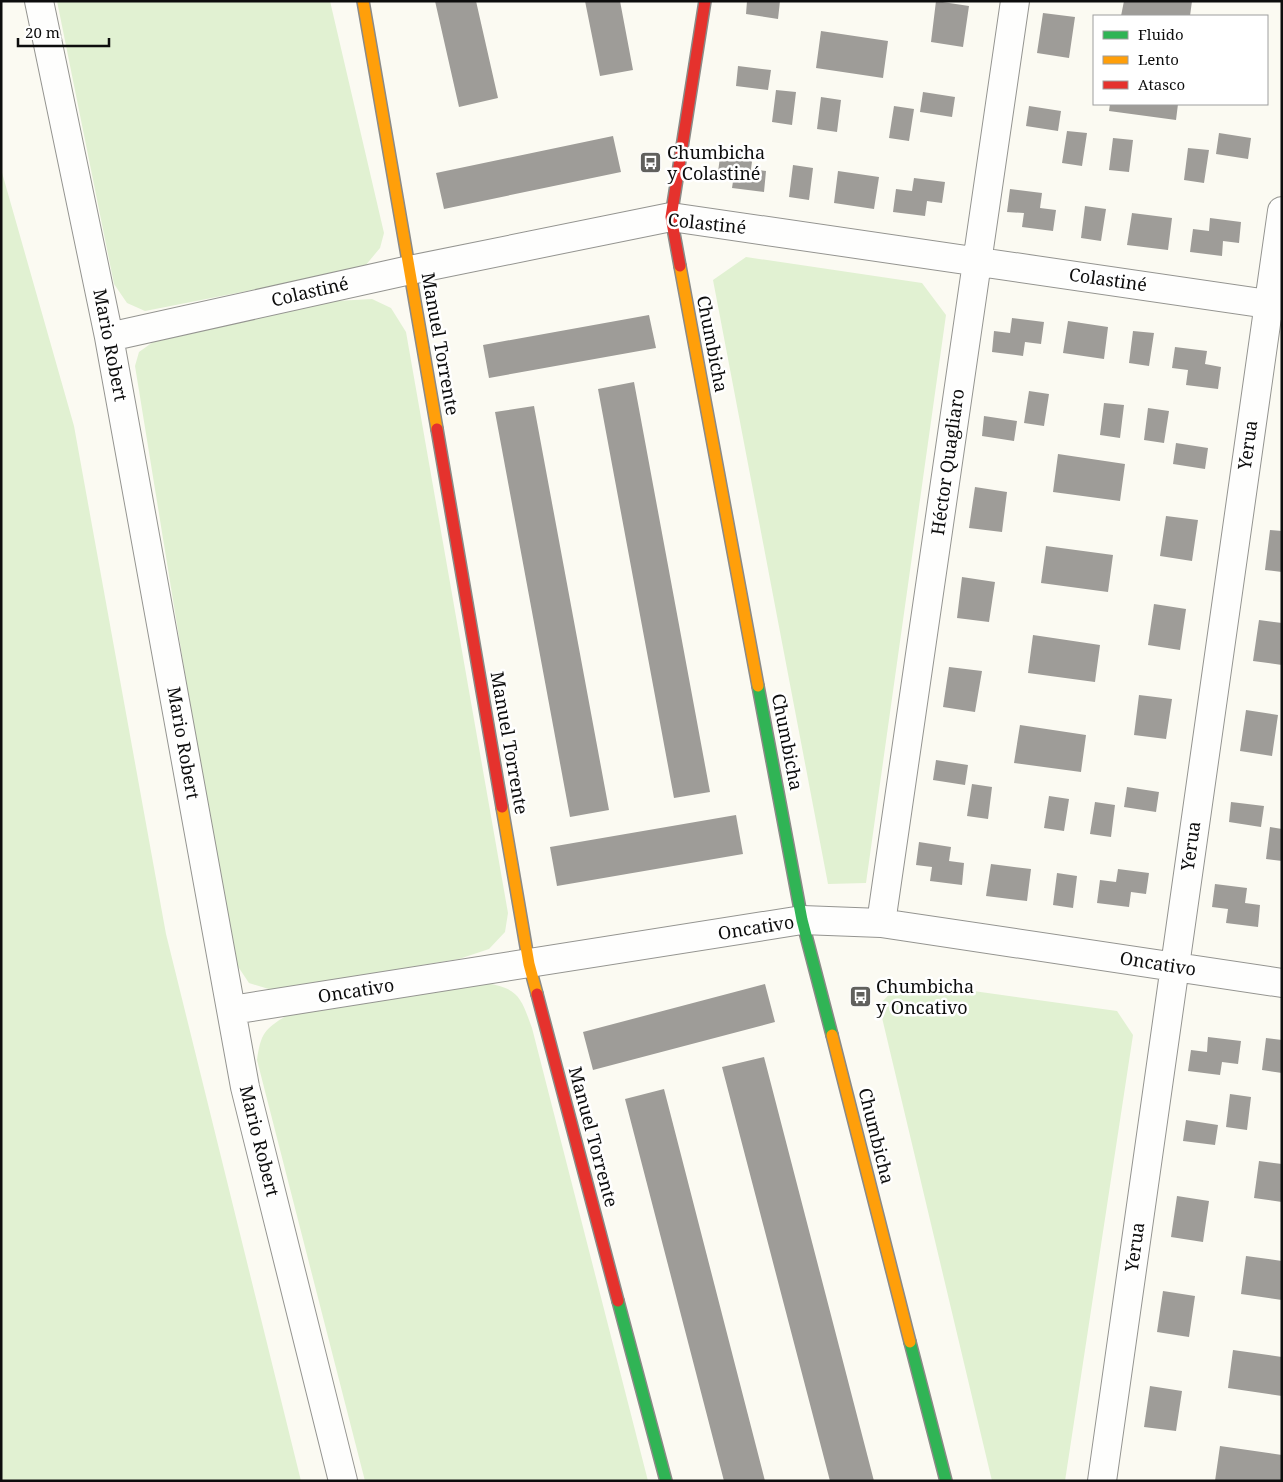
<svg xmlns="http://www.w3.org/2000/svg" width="1283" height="1482" font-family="'Noto Serif',serif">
	<rect width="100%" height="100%" fill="#fbfaf2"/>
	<path fill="#e1f1d2" d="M57 1H330L384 233 380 248 365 266 334 274 145 311 127 303 114 284Z
		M1 169 74 426 166 934 301 1481H1Z
		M746 257 922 283 946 315 866 883 828 884 713 280Z
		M372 299 391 308 406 332 508 913 505 932 489 949 459 959 272 990 249 983 237 965 185 674 135 366 139 352 153 342 336 301Z
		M902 981 1117 1011 1133 1035 1065 1481H992L879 1005Z
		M485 983C519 988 521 998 532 1028L648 1481H365L257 1060C261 1032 265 1029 289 1014Z"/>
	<path fill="#9e9c98" d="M435 1H476L498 98 459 107Z
		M585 1H620L633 70 600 76Z
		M747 1H780L778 19 746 14Z
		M936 1 969 6 963 47 931 42Z
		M1124 1H1192L1190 16H1121Z
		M1043 13 1075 17 1069 58 1037 53Z
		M821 31 888 41 883 78 816 68Z
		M738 66 771 70 768 90 736 86Z
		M776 90 796 92 792 125 772 122Z
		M923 92 955 97 952 117 920 112Z
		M821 97 841 100 837 132 817 129Z
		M1110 104H1178L1176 120 1109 111Z
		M894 106 914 109 909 141 889 138Z
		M1029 106 1061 111 1058 131 1026 126Z
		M1067 131 1087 133 1082 166 1062 163Z
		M1219 133 1251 138 1248 159 1216 154Z
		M613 136 621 172 444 209 436 173Z
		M1113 138 1133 140 1129 172 1109 170Z
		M1188 148 1209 150 1204 183 1184 180Z
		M721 150 753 154 751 169 766 171 764 192 732 188 734 175 718 172Z
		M793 165 813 168 809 200 789 197Z
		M838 171 879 177 874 209 834 203Z
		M914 178 945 182 942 203 927 201 925 216 893 212 896 189 912 191Z
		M1010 189 1042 193 1040 208 1056 210 1053 231 1022 227 1024 213 1007 212Z
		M1085 206 1106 209 1101 241 1081 238Z
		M1132 213 1172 218 1168 250 1127 245Z
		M1210 218 1241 222 1239 243 1223 241 1222 256 1190 252 1193 229 1209 231Z
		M649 315 656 348 489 378 483 345Z
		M1012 318 1044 322 1041 344 1025 342 1023 356 992 352 994 331 1010 333Z
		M1068 321 1108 327 1104 359 1063 353Z
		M1133 331 1154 333 1149 366 1129 363Z
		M1175 347 1207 351 1205 364 1221 367 1218 389 1186 385 1188 370 1172 368Z
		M634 382 710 792 674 798 598 389Z
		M1029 391 1049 394 1044 426 1024 423Z
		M1104 403 1124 405 1120 438 1100 435Z
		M534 406 609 810 570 817 495 412Z
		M1148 408 1169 411 1164 443 1144 440Z
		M984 416 1017 421 1014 441 982 436Z
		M1176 443 1208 448 1205 469 1173 464Z
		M1058 454 1125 464 1120 501 1053 492Z
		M975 487 1007 492 1002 532 969 528Z
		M1166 516 1198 520 1192 561 1160 556Z
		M1270 530 1282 531V572L1265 570Z
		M1046 546 1113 555 1108 592 1041 583Z
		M962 577 995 582 989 622 957 618Z
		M1154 604 1186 609 1180 650 1148 645Z
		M1259 620 1282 623V665L1253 661Z
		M1033 635 1100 645 1095 682 1028 673Z
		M949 667 982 671 975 712 943 707Z
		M1139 695 1172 699 1166 739 1134 735Z
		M1246 710 1278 715 1272 756 1240 751Z
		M1020 725 1086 735 1081 772 1014 763Z
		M936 760 968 765 965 785 933 780Z
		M972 784 992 787 988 819 967 816Z
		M1127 787 1159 792 1156 812 1124 807Z
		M1049 796 1069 799 1064 831 1044 828Z
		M1095 802 1115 805 1111 837 1090 834Z
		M1231 802 1264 806 1261 827 1229 822Z
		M736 815 743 854 557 886 550 847Z
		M1270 827 1282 829V861L1266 859Z
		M919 842 951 847 949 861 964 863 962 885 930 881 932 867 916 865Z
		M991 864 1031 869 1027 901 986 896Z
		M1118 869 1149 873 1146 894 1131 892 1129 907 1097 903 1100 880 1116 882Z
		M1057 873 1077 876 1073 908 1053 905Z
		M1215 884 1247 888 1245 903 1260 905 1258 927 1226 923 1228 909 1212 907Z
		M765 984 775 1022 593 1070 583 1032Z
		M1208 1037 1241 1041 1238 1064 1222 1062 1220 1075 1188 1071 1191 1050 1207 1052Z
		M1266 1038 1282 1040V1073L1262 1070Z
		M764 1057 874 1481H830L722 1067Z
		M664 1089 765 1481H724L625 1099Z
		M1230 1094 1251 1097 1247 1130 1226 1127Z
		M1186 1120 1218 1125 1215 1145 1183 1141Z
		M1259 1161 1282 1164V1202L1254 1198Z
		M1177 1196 1209 1201 1203 1242 1171 1237Z
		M1246 1256 1282 1261V1300L1241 1294Z
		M1163 1291 1195 1296 1189 1337 1157 1332Z
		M1233 1350 1282 1357V1396L1228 1388Z
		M1150 1386 1182 1391 1176 1431 1144 1427Z
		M1220 1446 1282 1455V1481H1215Z"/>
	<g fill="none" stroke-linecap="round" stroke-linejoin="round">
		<defs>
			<path id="street" d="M39 1 109 337 245 1087 343 1481
				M109 337 410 270 671 217 1282 306
				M881 923 1015 1
				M232 1010 802 920 881 923 1282 983
				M1102 1481 1282 211"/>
			<path id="fast" d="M758 686 802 920 832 1035
				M618 1301 666 1481
				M910 1342 946 1481"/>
			<path id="slow" d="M363 1 437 429
				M680 266 758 686
				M502 807 529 964 537 994
				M832 1035 910 1342"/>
			<path id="jam" d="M680 266 671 217 705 1
				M437 429 502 807
				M537 994 618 1301"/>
		</defs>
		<use href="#street" stroke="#949490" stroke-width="30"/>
		<use href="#fast" stroke="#8b8a87" stroke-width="14"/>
		<use href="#slow" stroke="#8b8a87" stroke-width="14"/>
		<use href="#jam" stroke="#8b8a87" stroke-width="14"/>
		<use href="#street" stroke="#fefefd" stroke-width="28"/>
		<use href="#fast" stroke="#30b455" stroke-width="11"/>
		<use href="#slow" stroke="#ff9f0a" stroke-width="11"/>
		<use href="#jam" stroke="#e5322d" stroke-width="11"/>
	</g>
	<defs>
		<symbol id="bus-square" viewBox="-11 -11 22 22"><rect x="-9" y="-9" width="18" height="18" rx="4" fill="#60605d" stroke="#fff"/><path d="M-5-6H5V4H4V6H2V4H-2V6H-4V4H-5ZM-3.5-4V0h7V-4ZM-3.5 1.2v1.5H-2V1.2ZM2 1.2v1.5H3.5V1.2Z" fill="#fff"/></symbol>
	</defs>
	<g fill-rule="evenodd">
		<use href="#bus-square" x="638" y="150" width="25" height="25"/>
		<use href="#bus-square" x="848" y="984" width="25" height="25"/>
	</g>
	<g text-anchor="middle" stroke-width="5" stroke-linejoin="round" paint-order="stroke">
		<g font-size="18" fill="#0d0d0d" stroke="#fff" text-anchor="start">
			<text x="667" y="159">Chumbicha<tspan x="667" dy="21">y Colastiné</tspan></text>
			<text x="876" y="993">Chumbicha<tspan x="876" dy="21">y Oncativo</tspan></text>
		</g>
		<g font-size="18" fill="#0d0d0d" stroke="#fff">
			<text transform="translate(707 224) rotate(6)" y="6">Colastiné</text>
			<text transform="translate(1108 280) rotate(8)" y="6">Colastiné</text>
			<text transform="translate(310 292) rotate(-13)" y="6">Colastiné</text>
			<text transform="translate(440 344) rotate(80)" y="6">Manuel Torrente</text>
			<text transform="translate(712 344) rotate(79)" y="6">Chumbicha</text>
			<text transform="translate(110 345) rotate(79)" y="6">Mario Robert</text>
			<text transform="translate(1248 445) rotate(-82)" y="6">Yerua</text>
			<text transform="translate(948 462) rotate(-82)" y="6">Héctor Quagliaro</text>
			<text transform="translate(787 742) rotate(79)" y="6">Chumbicha</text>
			<text transform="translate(183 743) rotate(80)" y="6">Mario Robert</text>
			<text transform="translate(509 743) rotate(80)" y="6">Manuel Torrente</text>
			<text transform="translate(1191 846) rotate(-82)" y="6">Yerua</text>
			<text transform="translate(756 928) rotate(-9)" y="6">Oncativo</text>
			<text transform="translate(1158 964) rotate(9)" y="6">Oncativo</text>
			<text transform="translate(356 991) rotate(-9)" y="6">Oncativo</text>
			<text transform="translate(876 1136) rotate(76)" y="6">Chumbicha</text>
			<text transform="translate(593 1137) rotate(75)" y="6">Manuel Torrente</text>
			<text transform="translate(259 1141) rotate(76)" y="6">Mario Robert</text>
			<text transform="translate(1135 1247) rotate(-82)" y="6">Yerua</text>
		</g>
	</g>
	<rect width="1283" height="1482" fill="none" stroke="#0d0d0d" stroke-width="5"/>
	<rect x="1093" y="15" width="175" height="90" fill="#ffffff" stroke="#9e9e9e"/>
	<rect x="1103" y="31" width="25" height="8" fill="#30b455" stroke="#9e9e9e"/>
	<text x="1138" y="40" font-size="15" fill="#0d0d0d">Fluido</text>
	<rect x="1103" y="56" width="25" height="8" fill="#ff9f0a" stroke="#9e9e9e"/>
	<text x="1138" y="65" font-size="15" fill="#0d0d0d">Lento</text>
	<rect x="1103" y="81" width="25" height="8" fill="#e5322d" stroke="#9e9e9e"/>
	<text x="1138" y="90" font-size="15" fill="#0d0d0d">Atasco</text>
	<path d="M18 38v8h91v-8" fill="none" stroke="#0d0d0d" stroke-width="2.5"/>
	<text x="25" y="38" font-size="15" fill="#0d0d0d" stroke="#ffffff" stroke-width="4" paint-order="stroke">20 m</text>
</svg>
